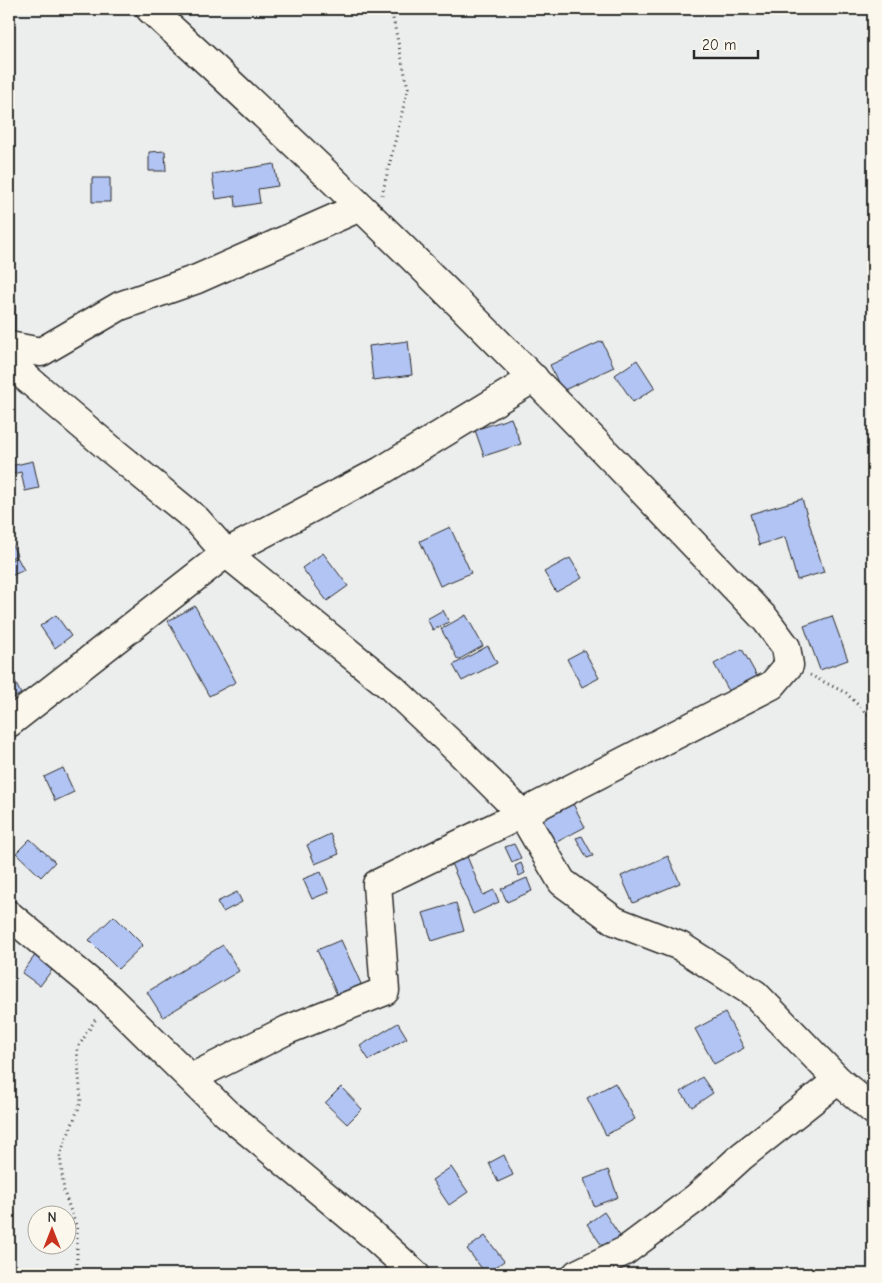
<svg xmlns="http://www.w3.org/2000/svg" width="882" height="1283" font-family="'Comic Neue',sans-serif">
	<rect width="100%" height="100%" fill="#eceded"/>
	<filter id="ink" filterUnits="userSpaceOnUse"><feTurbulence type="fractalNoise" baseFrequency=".02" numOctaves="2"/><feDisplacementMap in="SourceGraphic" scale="10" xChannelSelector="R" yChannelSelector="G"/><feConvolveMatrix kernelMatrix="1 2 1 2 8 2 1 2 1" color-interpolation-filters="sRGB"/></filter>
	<g filter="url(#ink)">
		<path fill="#b1c4f3" stroke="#2b2b2b" d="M165 151 166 171H149V152Z
			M274 164 278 186 258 189 260 203 236 207 235 196 216 199 212 174Z
			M92 178H110V202H92Z
			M9 300H15V331H9Z
			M408 341 412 375 373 380 369 346Z
			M602 341 614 367 562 391 550 365Z
			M637 360 655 388 633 402 615 375Z
			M511 418 521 444 484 456 475 430Z
			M33 461 39 488 25 491 21 472 13 474 11 466Z
			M802 499 824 572 797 580 785 537 759 545 750 514Z
			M450 527 471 573 440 586 420 541Z
			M9 538 17 555 9 559Z
			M323 553 348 586 327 601 302 568Z
			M17 557 24 570 9 577V561Z
			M570 558 582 578 556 592 544 572Z
			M195 606 236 682 209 696 168 621Z
			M443 610 449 622 433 630 427 619Z
			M56 615 71 636 55 648 40 626Z
			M466 615 483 646 458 660 441 629Z
			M832 616 848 660 820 670 804 626Z
			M488 646 497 663 462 681 453 665Z
			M742 649 762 685 734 700 714 664Z
			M584 650 599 678 582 687 567 659Z
			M9 670 21 694 9 700Z
			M63 768 74 792 55 801 44 777Z
			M572 802 585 827 553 844 540 819Z
			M330 834 339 854 315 864 307 845Z
			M582 836 593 856 587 858 576 838Z
			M30 839 55 862 41 877 16 853Z
			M514 844 521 858 512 862 505 847Z
			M466 854 483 895 494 890 499 902 473 914 450 861Z
			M668 856 680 883 633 903 621 876Z
			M521 863 525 873 519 876 515 866Z
			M321 872 329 892 312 899 303 879Z
			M527 878 532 891 507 902 501 889Z
			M237 892 242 902 223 912 217 902Z
			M456 903 464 931 432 941 423 913Z
			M114 916 143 945 118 969 89 940Z
			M341 940 362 986 338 997 317 950Z
			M223 945 239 971 163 1017 147 992Z
			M42 946 60 959 40 986 22 973Z
			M725 1013 744 1048 714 1064 695 1029Z
			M398 1023 407 1038 369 1060 360 1046Z
			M702 1077 713 1093 692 1107 681 1092Z
			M615 1083 635 1119 606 1135 587 1098Z
			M341 1087 362 1109 347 1124 325 1103Z
			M504 1155 513 1175 498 1182 489 1163Z
			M451 1167 468 1192 449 1205 432 1180Z
			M608 1170 618 1197 594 1206 584 1179Z
			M604 1212 622 1239 605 1250 587 1224Z
			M873 1233V1246L868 1236Z
			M485 1236 504 1261 486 1274 467 1249Z"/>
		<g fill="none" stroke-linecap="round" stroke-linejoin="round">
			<defs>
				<path id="minor" d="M150 9C281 128 409 252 533 378 612 458 689 539 766 620L786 647 789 665 772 685 522 814 377 884 385 991 287 1030 191 1078
					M9 346 41 352 120 306 197 279 360 207
					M9 363 109 448 197 520 226 553 391 687 461 753 522 814 562 882 615 921 680 946 755 994 838 1080 873 1110
					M9 723 226 553 381 471 534 378
					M9 915 109 998 226 1113 370 1233 415 1274
					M577 1274 625 1251 696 1198 742 1156 838 1080"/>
			</defs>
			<use href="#minor" stroke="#2b2b2b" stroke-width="31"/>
			<path stroke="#2b2b2b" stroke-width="3" stroke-dasharray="1 4" stroke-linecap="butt" d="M382 195 408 88 392 14 389 9
				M810 675 846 693 873 720
				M77 1274V1228L64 1192 60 1155 81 1102 77 1049 97 1017"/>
			<use href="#minor" stroke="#fbf7ec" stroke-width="28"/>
		</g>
	</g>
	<rect width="882" height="1283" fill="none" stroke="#fbf7ec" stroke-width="30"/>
	<rect x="15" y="15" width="852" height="1253" fill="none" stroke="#2b2b2b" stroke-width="2" filter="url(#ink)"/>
	<g transform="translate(52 1230)"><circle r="24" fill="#fbf7ec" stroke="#a8a59f"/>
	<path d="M0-4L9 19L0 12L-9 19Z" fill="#c8321e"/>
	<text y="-8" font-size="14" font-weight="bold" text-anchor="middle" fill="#2b2b2b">N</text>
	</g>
	<path d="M694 50v8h64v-8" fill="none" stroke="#2b2b2b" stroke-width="2.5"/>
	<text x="702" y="50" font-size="15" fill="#2b2b2b" stroke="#fbf7ec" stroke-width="4" paint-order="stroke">20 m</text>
</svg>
